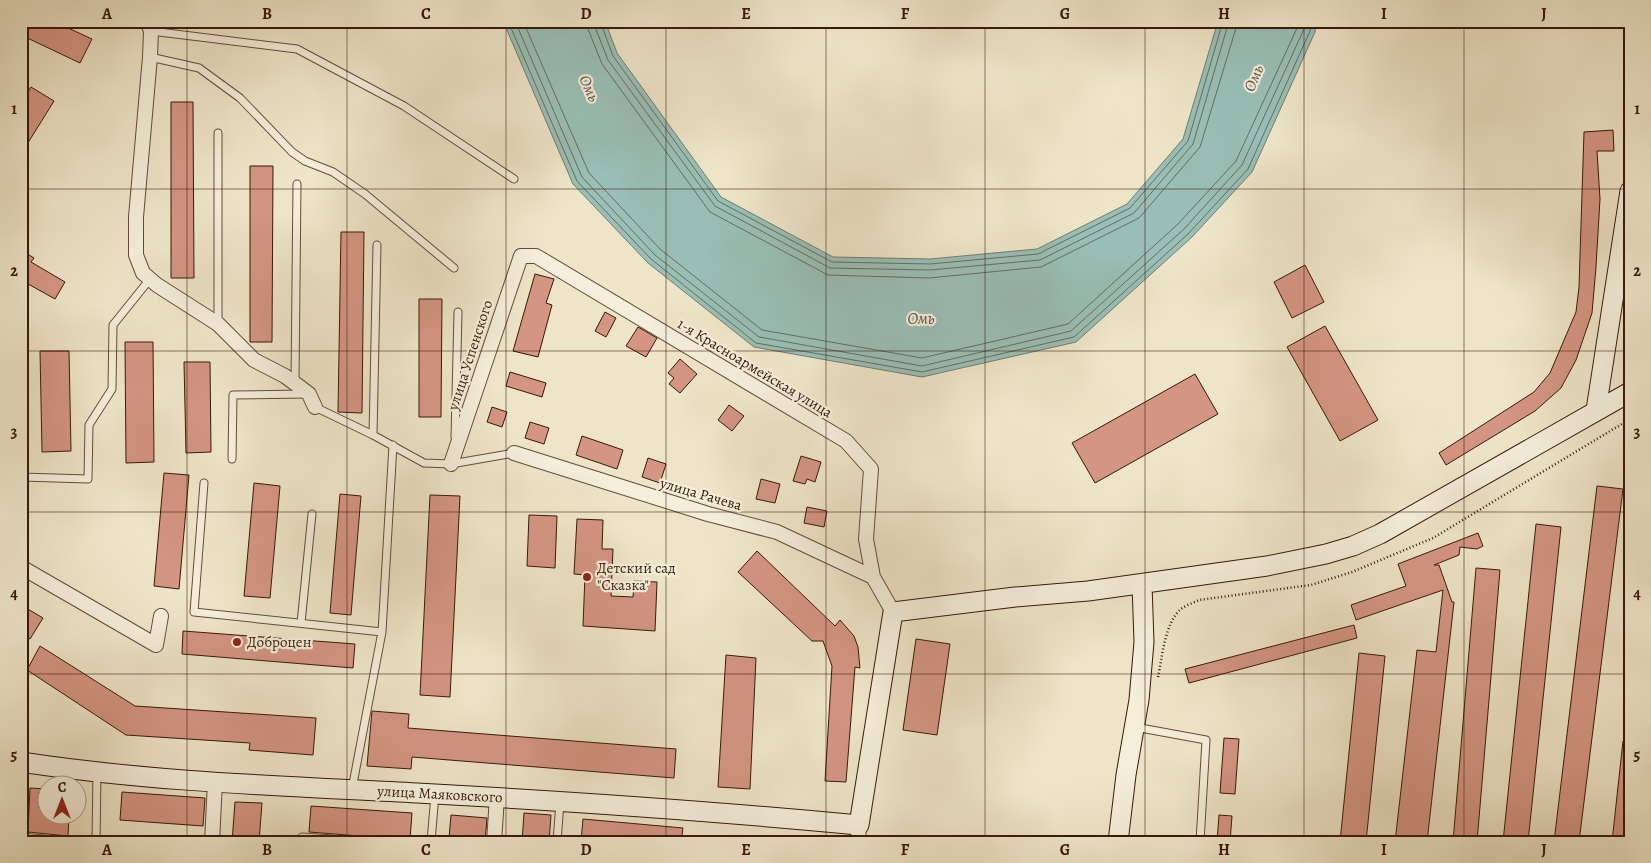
<svg xmlns="http://www.w3.org/2000/svg" width="1651" height="863" font-family="Alegreya,serif">
	<rect width="100%" height="100%" fill="#eee5c8"/>
	<filter id="stains"><feTurbulence type="fractalNoise" baseFrequency=".004" numOctaves="4"/><feColorMatrix values="0 0 0 0 .2 0 0 0 0 .09 0 0 0 0 .02 0 0 0 .5 -.17"/></filter>
	<radialGradient id="worn" r=".72"><stop offset=".6" stop-color="#630" stop-opacity="0"/><stop offset="1" stop-color="#630" stop-opacity=".3"/></radialGradient>
	<path fill="#99bfb6" stroke="#727c71" d="M503 21H605L617 53 721 197 833 257 930 259 1037 249 1127 204 1183 139 1218 21H1316L1315 32 1252 172 1192 237 1076 342 922 377 754 347 648 263 573 184Z"/>
	<g fill="none" stroke-linecap="round" stroke-linejoin="round">
		<path stroke="#686c60" stroke-width="1" d="M508 21 577 181 651 259 756 343 922 372 1074 337 1188 234 1248 169 1310 31 1311 21
			M515 21 582 177 655 255 759 337 922 366 1071 331 1184 229 1242 165 1304 29 1305 21
			M523 21 589 173 660 249 762 330 922 358 1068 324 1178 224 1236 161 1297 28V21
			M587 21 588 29 602 64 710 212 828 275 929 278 1041 267 1139 218 1200 147 1236 28V21
			M594 21 595 27 608 60 715 206 830 268 930 270 1040 260 1134 213 1193 144 1229 21
			M600 21 613 56 718 201 832 262 930 264 1038 254 1130 208 1188 141 1223 21"/>
	</g>
	<path fill="#d49583" stroke="#371809" d="M21 21H53L92 39 80 63 21 35Z
		M31 87 54 101 21 154V103Z
		M171 102H193L194 278H171Z
		M1613 130 1614 151H1597L1600 199 1596 267 1592 313 1576 360 1561 388 1535 411 1446 465 1439 453 1534 392 1550 373 1576 312 1579 287 1584 132Z
		M250 166H273L272 342H250Z
		M341 232H364L362 413 338 412Z
		M21 250 34 258 31 262 65 282 55 299 21 280Z
		M1305 265 1324 302 1292 318 1274 282Z
		M535 274 554 279 546 303 552 305 538 357 513 351Z
		M419 299H442L441 417H419Z
		M605 312 616 318 606 337 595 331Z
		M1325 326 1378 420 1340 441 1287 347Z
		M638 327 657 338 646 357 626 346Z
		M125 342H153L154 462 126 463Z
		M40 351H69L71 451 42 452Z
		M680 359 697 374 680 393 669 384 674 378 668 373Z
		M184 362H210L211 452 186 453Z
		M510 372 546 383 542 397 506 386Z
		M1195 374 1218 414 1095 483 1072 443Z
		M729 405 744 416 732 431 718 420Z
		M492 407 507 412 502 427 487 422Z
		M530 422 549 428 544 444 525 438Z
		M582 436 623 450 617 469 576 455Z
		M801 456 821 462 815 482 807 479 805 484 793 481Z
		M648 458 666 464 660 483 642 477Z
		M164 473 189 475 179 589 154 586Z
		M761 479 780 484 775 503 756 499Z
		M254 483 280 486 270 598 244 596Z
		M1597 486 1623 489 1579 842H1554Z
		M340 494 361 496 351 615 330 613Z
		M430 495 460 496 450 697 420 695Z
		M807 507 827 511 824 527 804 523Z
		M529 515 557 516 555 568 527 566Z
		M577 519 603 520 602 549H613L611 596 633 597 634 581 657 582 655 631 583 626 585 575 574 574Z
		M1536 524 1561 527 1528 842H1503Z
		M1478 533 1483 546 1477 549 1460 547 1459 555 1434 565H1439L1452 602H1454L1427 842H1395L1417 650 1436 652 1443 590 1356 620 1351 605 1406 586 1398 564Z
		M757 551 835 626 840 620 854 636 858 647 860 668 855 667 846 782 825 781 832 666 823 641H812L738 572Z
		M1476 568 1500 570 1477 842H1453Z
		M21 605 43 618 30 639 21 634Z
		M1354 625 1357 638 1189 683 1185 669Z
		M183 631 355 644 353 668 182 654Z
		M916 639 950 644 937 735 903 730Z
		M40 646 135 706 316 718 313 755 249 750 250 743 126 735 27 670Z
		M1359 653 1385 656 1366 842H1340Z
		M726 655 756 658 750 789 718 787Z
		M372 711 409 714 408 728 676 749 674 778 412 757 411 769 367 766Z
		M1224 738 1239 739 1235 794 1220 793Z
		M1623 741H1630V842H1612Z
		M30 788 48 789V816H69L68 836 28 832Z
		M122 792 205 798 203 826 120 820Z
		M235 802 262 803 259 842H232Z
		M311 806 412 813 410 840 309 832Z
		M524 813 551 815 549 842H522Z
		M451 815 487 818 485 842H460L461 839 449 838Z
		M1219 815 1232 816 1230 842H1217Z
		M583 819 683 828 681 842 581 841Z"/>
	<g fill="none" stroke-linecap="round" stroke-linejoin="round">
		<defs>
			<path id="lane" d="M151 31 297 49 404 106 514 179
				M150 57 199 68 240 98 292 152 305 161 333 172 365 194 454 268
				M218 324V133
				M295 383 297 184
				M315 407 373 435 424 463 451 464 514 453
				M373 435 377 245
				M455 437 458 312
				M232 459 233 395 307 394
				M21 477 88 479 89 425 112 389 113 325 150 279
				M204 483 194 612 382 632 352 789
				M301 623 312 514
				M382 632 393 445
				M1135 727 1206 740 1200 842
				M21 837 78 842
				M302 837 380 842
				M96 842 97 773
				M431 842 435 794
				M557 842 560 802"/>
			<path id="street" d="M147 21 151 31 150 57 136 217V255L143 273 157 285 218 324 254 360 285 376 309 394 315 407
				M514 453 708 514 777 532 873 577
				M451 464 521 256H536L846 441 871 469 866 539 873 577 893 612
				M21 567 156 645 161 616
				M212 842 215 782
				M494 842 497 797
				M858 842 859 825"/>
			<path id="secondary" d="M1596 410 1630 191
				M21 762C152 782 285 786 417 793 564 801 712 811 859 825L893 612 1015 597 1088 591 1267 566 1326 554 1353 546 1380 534 1630 392
				M1118 842 1126 775 1139 700 1144 642 1142 584"/>
		</defs>
		<use href="#lane" stroke="#654b39" stroke-width="9"/>
		<use href="#street" stroke="#654b39" stroke-width="16"/>
		<use href="#secondary" stroke="#371809" stroke-width="21"/>
		<path stroke="#371809" stroke-width="2.5" stroke-dasharray="1 2.5" stroke-linecap="butt" d="M1158 677C1162 658 1165 622 1181 609 1186 605 1193 603 1199 600L1311 585 1352 572 1433 538 1630 419"/>
		<use href="#lane" stroke="#f4eedb" stroke-width="7"/>
		<use href="#street" stroke="#f4eedb" stroke-width="14"/>
		<use href="#secondary" stroke="#f4eedb" stroke-width="19"/>
	</g>
	<path fill="none" stroke="#371809" stroke-width="1" stroke-opacity="0.55" d="M187 21V842M347 21V842M506 21V842M666 21V842M826 21V842M985 21V842M1145 21V842M1304 21V842M1464 21V842M21 189H1630M21 351H1630M21 512H1630M21 674H1630"/>
	<g fill="#8f2418" stroke="#f4eedb" stroke-width="2">
		<circle cx="587" cy="577" r="5"/>
		<circle cx="237" cy="642" r="5"/>
	</g>
	<g text-anchor="middle" stroke-width="4.5" stroke-linejoin="round" paint-order="stroke">
		<g font-size="15" fill="#371809" stroke="#f4eedb">
			<text transform="translate(470 355) rotate(-72)" y="5">улица Успенского</text>
			<text transform="translate(755 368) rotate(31)" y="5">1-я Красноармейская улица</text>
			<text transform="translate(701 494) rotate(16)" y="5">улица Рачева</text>
			<text transform="translate(440 794) rotate(3)" y="5">улица Маяковского</text>
		</g>
		<g font-size="15" fill="#371809" stroke="#f4eedb" text-anchor="start">
			<text x="597" y="573">Детский сад<tspan x="597" dy="17">"Сказка"</tspan></text>
			<text x="247" y="647">Доброцен</text>
		</g>
		<g font-size="16" font-style="italic" fill="#595246" stroke="#f4eedb">
			<text transform="translate(1253 78) rotate(-67)" y="6">Омь</text>
			<text transform="translate(590 88) rotate(66)" y="6">Омь</text>
			<text x="921" y="324">Омь</text>
		</g>
	</g>
	<rect width="1651" height="863" fill="none" stroke="#eee5c8" stroke-width="55"/>
	<g transform="translate(62 800)"><circle r="24" fill="#f4eedb" stroke="#a89887"/>
	<path d="M0-4L9 19L0 12L-9 19Z" fill="#8f2418"/>
	<text y="-8" font-size="14" font-weight="bold" text-anchor="middle" fill="#371809">С</text>
	</g>
	<rect x="28" y="28" width="1596" height="808" fill="none" stroke="#371809" stroke-width="2"/>
	<g font-size="16" text-anchor="middle" font-weight="bold" fill="#371809">
		<text x="107" y="19">A</text>
		<text x="267" y="19">B</text>
		<text x="426" y="19">C</text>
		<text x="586" y="19">D</text>
		<text x="746" y="19">E</text>
		<text x="905" y="19">F</text>
		<text x="1065" y="19">G</text>
		<text x="1224" y="19">H</text>
		<text x="1384" y="19">I</text>
		<text x="1544" y="19">J</text>
		<text x="14" y="114">1</text>
		<text x="1637" y="114">1</text>
		<text x="14" y="276">2</text>
		<text x="1637" y="276">2</text>
		<text x="14" y="437">3</text>
		<text x="1637" y="437">3</text>
		<text x="14" y="599">4</text>
		<text x="1637" y="599">4</text>
		<text x="14" y="760">5</text>
		<text x="1637" y="760">5</text>
		<text x="107" y="855">A</text>
		<text x="267" y="855">B</text>
		<text x="426" y="855">C</text>
		<text x="586" y="855">D</text>
		<text x="746" y="855">E</text>
		<text x="905" y="855">F</text>
		<text x="1065" y="855">G</text>
		<text x="1224" y="855">H</text>
		<text x="1384" y="855">I</text>
		<text x="1544" y="855">J</text>
	</g>
	<rect width="100%" height="100%" filter="url(#stains)"/>
	<rect width="100%" height="100%" fill="url(#worn)"/>
</svg>
